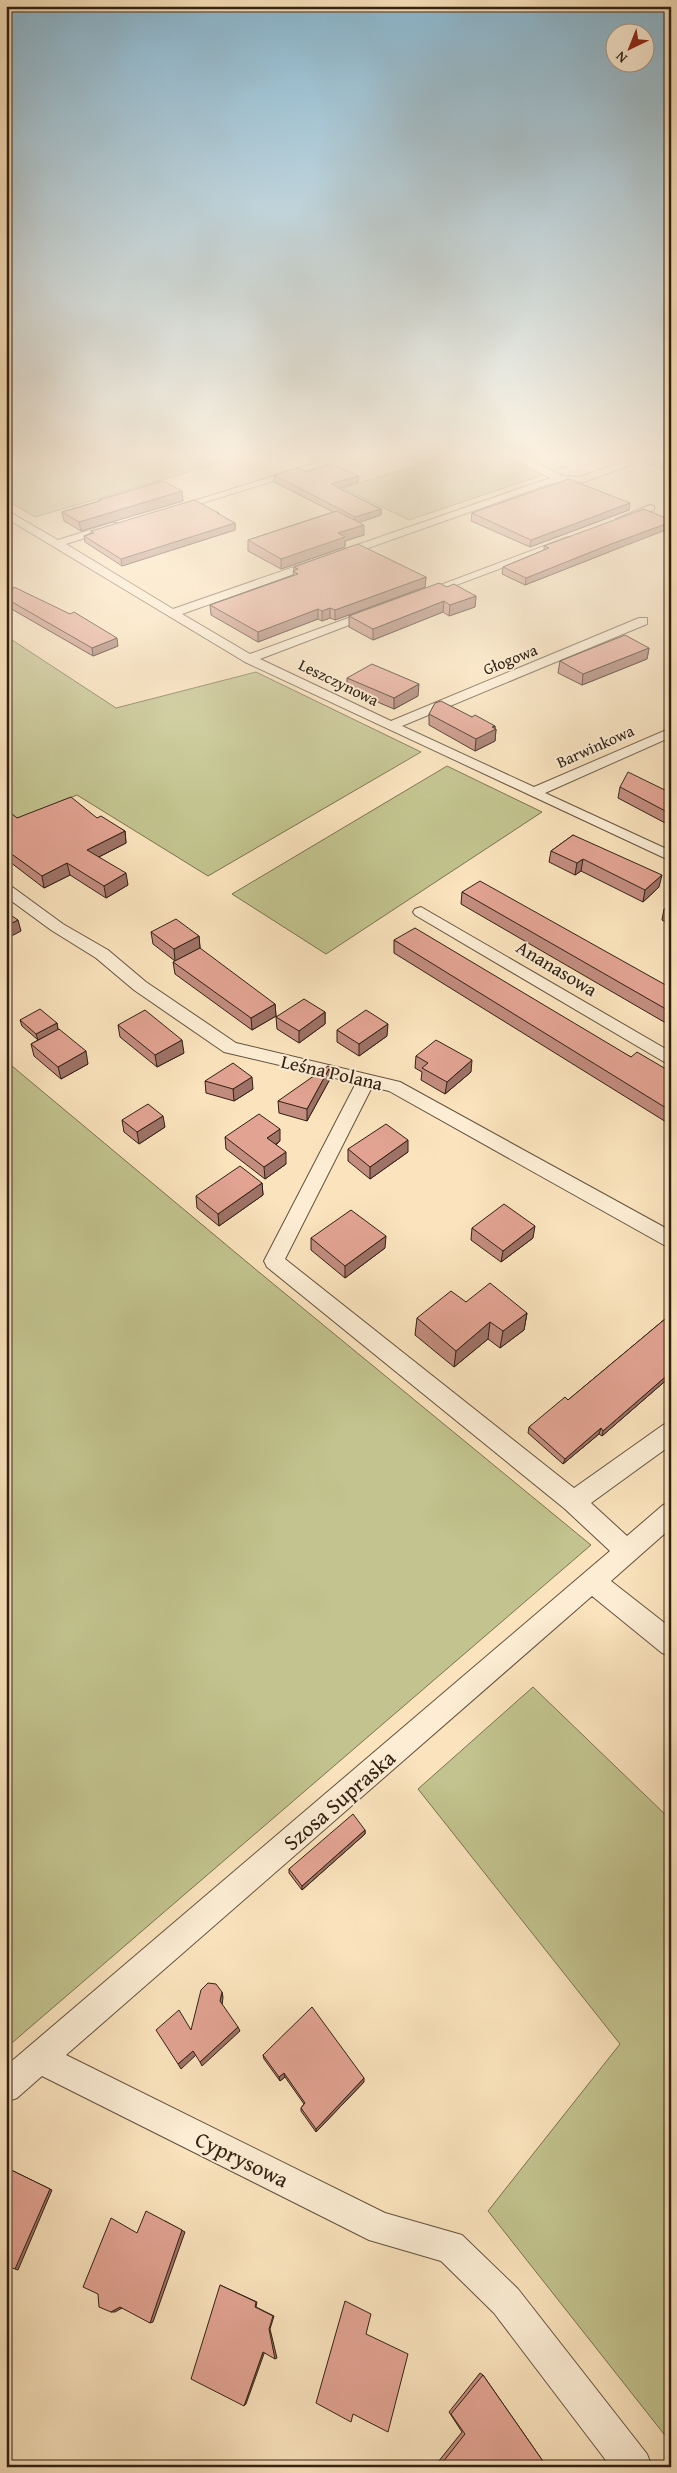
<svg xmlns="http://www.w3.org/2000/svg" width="677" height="2473" font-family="'Gentium Book Plus',serif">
	<rect width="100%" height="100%" fill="#fae3bd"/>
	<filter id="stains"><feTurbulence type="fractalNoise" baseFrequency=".004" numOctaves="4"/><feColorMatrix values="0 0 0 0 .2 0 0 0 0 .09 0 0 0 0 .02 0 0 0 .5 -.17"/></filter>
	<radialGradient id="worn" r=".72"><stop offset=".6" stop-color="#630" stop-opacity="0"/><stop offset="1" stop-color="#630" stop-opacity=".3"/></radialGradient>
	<path fill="#c2c38e" stroke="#7a7251" d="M55 455H247L35 517 6 500V477L64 460Z
		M450 455H565L581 462 409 520 343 488Z
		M6 636 116 708 256 672 421 752 208 876 77 795 6 824Z
		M447 766 542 812 326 954 232 894Z
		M6 1061 254 1268 591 1545 6 2048Z
		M533 1687 671 1820V2443L488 2211 620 2044 418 1789Z"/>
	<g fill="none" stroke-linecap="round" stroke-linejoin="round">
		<defs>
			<path id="street" d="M341 455H356L177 511H169L168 509Z
				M507 455H520L562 476 579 477 643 455H658L584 482 549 484 182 614 250 654 370 610H378V614L260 659 391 721 639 618H647V624L402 726 534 787 671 728V737L545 793 671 851V861L245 662 6 518V510L58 540 112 523H120V527L66 544 173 609 550 478Z
				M650 505 654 506V510L621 522 616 519Z
				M568 537 572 538V542L424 597H416L414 595Z
				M6 884 11 886 63 924 108 950 146 982 236 1043 400 1082 671 1231V1249L389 1091 372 1087 285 1259 574 1488 663 1425 671 1422V1445L591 1503 627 1536 663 1505 671 1502V1528L611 1581 671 1628V1656L662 1653 592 1596 66 2055 385 2213 462 2235 518 2289 647 2454 652 2467H611L494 2313 441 2261 369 2240 42 2076 17 2098 6 2102V2066L610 1551 565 1509 267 1267 264 1261 356 1083 224 1052 134 990 96 958 51 930 6 897Z
				M421 907 671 1052V1066L415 915 413 912 415 909Z"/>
		</defs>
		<use href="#street" stroke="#63523e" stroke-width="2"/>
		<use href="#street" fill="#fcedd4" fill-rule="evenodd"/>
	</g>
	<path fill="#c28c7e" stroke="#312114" d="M591 455H621L605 461Z
		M646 455H671L662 469 644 462Z
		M306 472 358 482 339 488 381 509V515L359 522 364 535 345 541V547L281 569 248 551V540L333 512 274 482V475Z
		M182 491 183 501 81 531 64 521 62 512 99 501V500Z
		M630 503 629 510 530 547 471 521 472 513Z
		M219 513V515L235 523V530L122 566 85 542 84 536 91 533V531Z
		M544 546 609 552 525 585 502 574 503 567 544 550Z
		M294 567 426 577 425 587 335 620 330 618 322 621 318 619 258 642 211 615 210 605 293 575Z
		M447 587 476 596 475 607 449 616 443 612 373 640 349 627V616Z
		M7 599 118 646 93 656 8 607Z
		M649 648 647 659 582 685 558 673 560 661Z
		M347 678 418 696 394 709 347 689Z
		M429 714 472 717 495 726V729H496L495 741 475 751 429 725Z
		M620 787 671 793V824L669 825 618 798Z
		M6 817 17 818H97L125 831 126 843 99 857 128 885 106 898 70 875 44 888 6 859Z
		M573 835 659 887 643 902 581 871 575 875 549 862 551 851Z
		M462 892 671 988V1026L461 904Z
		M671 905V925L662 920 664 909Z
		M151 932 199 936 200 948 175 961 153 944Z
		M394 940 631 1057 671 1072V1125L394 953Z
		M173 962 275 1004 276 1016 252 1030 175 974Z
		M325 1012V1024L299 1043 277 1029 276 1017Z
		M20 1020 57 1023 58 1029 88 1064 61 1079 34 1056 31 1044 38 1040 22 1026Z
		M118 1025 184 1053 157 1067 120 1037Z
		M337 1030 387 1036 359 1056 337 1042Z
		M416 1056 471 1072 445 1094 421 1080 422 1072 415 1068Z
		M330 1079 307 1121 279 1113 278 1101Z
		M205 1081 253 1089 234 1101 206 1093Z
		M122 1120 165 1127 139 1144 124 1132Z
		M225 1137 280 1141 276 1145 286 1164 265 1179 226 1149Z
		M348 1149 408 1152 370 1179 348 1161Z
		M262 1183 263 1195 219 1226 197 1208 196 1196Z
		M472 1228 533 1238 501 1262 471 1240Z
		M311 1238 385 1248 345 1278 311 1250Z
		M466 1302 527 1313 524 1330 500 1348 488 1339 454 1367 415 1335 417 1318Z
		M671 1314V1376L602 1436 599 1434 563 1464 528 1433 529 1427 568 1400Z
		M365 1830V1834L302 1890 289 1873V1869Z
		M263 2055 364 2082 316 2132 301 2111V2108L304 2104 285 2077 280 2081 264 2059Z
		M480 2373 483 2375 547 2467H434L462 2432 449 2412Z"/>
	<path fill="#9e7266" stroke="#312114" d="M606 455H621L605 461Z
		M671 458V466L662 469 664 460Z
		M359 476 358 482 331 491V484Z
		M182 491 183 501 81 531 79 522Z
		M630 503 629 510 530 547 531 540Z
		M381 509V515L355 524V517Z
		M671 522V528L609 552 525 585 526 578 611 544Z
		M235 523V530L122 566 121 559Z
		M364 525V535L345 541V547L281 569V559L338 533Z
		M426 577 425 587 335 620V610Z
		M476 596 475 607 449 616 450 605Z
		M444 601 443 612 373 640V629Z
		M330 608V618L322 621V611Z
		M318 609V619L258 642V632Z
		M117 638 118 646 93 656 92 648Z
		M649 648 647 659 582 685 583 674Z
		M419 684 418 696 394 709V698Z
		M495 726V730L496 729 495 741 475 751 476 739Z
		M125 831 126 843 89 862 87 850Z
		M583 859 581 871 575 875 577 863Z
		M67 863 70 875 44 888 42 876Z
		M126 873 128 885 106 898 104 886Z
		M662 875 659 887 643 902 645 890Z
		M18 920 21 931 6 939V926Z
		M199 936 200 948 175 961 174 949Z
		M275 1004 276 1016 252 1030 251 1018Z
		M325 1012V1024L299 1043V1031Z
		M57 1023 58 1030 38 1040 36 1034Z
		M388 1024 387 1036 359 1056V1044Z
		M182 1040 184 1053 157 1067 155 1055Z
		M86 1051 88 1064 61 1079 58 1067Z
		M472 1060 471 1072 445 1094 447 1082Z
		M330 1067V1079L307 1121V1109Z
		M252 1077 253 1089 234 1101 233 1089Z
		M163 1116 165 1127 139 1144 137 1132Z
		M280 1129V1141L268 1150 267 1138Z
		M408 1140V1152L370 1179V1167Z
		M286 1152V1164L265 1179 264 1167Z
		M262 1183 263 1195 219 1226 218 1214Z
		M535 1226 533 1238 501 1262 503 1251Z
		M386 1236 385 1248 345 1278V1266Z
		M527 1313 524 1330 500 1348 503 1331Z
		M490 1322 488 1339 454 1367 456 1351Z
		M671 1372V1376L602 1436 603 1431Z
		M601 1428 599 1434 563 1464 565 1459Z
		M365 1830V1834L302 1890V1886Z
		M222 1992 223 1997 222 2006 220 2001Z
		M238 2027 240 2031 202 2066 200 2062Z
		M193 2051 196 2055 181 2069 178 2064Z
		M284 2073 285 2077 280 2081 279 2077Z
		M364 2078V2082L316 2132V2129Z
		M7 2168 52 2190 18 2270 15 2269Z
		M165 2221 185 2232 153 2322 150 2323Z
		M220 2285 257 2302 256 2307 274 2316 270 2329 277 2358 275 2359 255 2307Z
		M120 2307H124L115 2312H111Z
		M265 2351 246 2404 244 2406 263 2352Z"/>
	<path fill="#e2a392" stroke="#312114" d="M650 455H671V458L664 460Z
		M332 464 359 476 331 484 381 509 355 517 274 475 298 468 306 472Z
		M569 479 630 503 531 540 472 513Z
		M163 481 182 491 79 522 62 512 100 501 99 500Z
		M194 500 219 513H217L235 523 121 559 84 536 94 533 91 531Z
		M644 509 671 520V522L611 544 526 578 503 567 549 548 544 546Z
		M337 511 364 525 338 533 345 537 281 559 248 540Z
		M358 544 426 577 335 610 330 608 322 611 318 609 258 632 210 605 298 574 293 571 298 569 294 567Z
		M439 583 447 587 454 584 476 596 450 605 444 601 373 629 349 616Z
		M14 587 70 614 74 612 117 638 92 648 7 599Z
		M625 635 649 648 583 674 560 661Z
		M372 664 419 684 394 698 347 678Z
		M441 701 472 717 475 715 495 726 492 727 496 729 476 739 429 714 435 703Z
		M628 772 671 793V814L620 787Z
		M71 797 97 818 101 816 125 831 87 850 126 873 104 886 67 863 42 876 6 850V817L12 814 17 818Z
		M573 835 662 875 645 890 583 859 577 863 551 851Z
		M480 881 671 988V1012L462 892Z
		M671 905V912L664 909Z
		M6 912 18 920 6 926Z
		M176 919 199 936 174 949 151 932Z
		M415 928 631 1057 637 1052 671 1072V1111L394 940Z
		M200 948 275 1004 251 1018 173 962Z
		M304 999 325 1012 299 1031 276 1017Z
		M40 1009 57 1023 36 1034 20 1020Z
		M145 1010 182 1040 155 1055 118 1025Z
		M366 1010 388 1024 359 1044 337 1030Z
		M59 1029 86 1051 58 1067 31 1044Z
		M436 1040 472 1060 447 1082 422 1068 428 1063 416 1056Z
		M233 1063 252 1077 233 1089 205 1081Z
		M328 1066 330 1067 307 1109 278 1101Z
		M148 1104 163 1116 137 1132 122 1120Z
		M259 1114 280 1129 267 1138 286 1152 264 1167 225 1137Z
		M386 1124 408 1140 370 1167 348 1149Z
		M240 1166 262 1183 218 1214 196 1196Z
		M504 1204 535 1226 503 1251 472 1228Z
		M351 1210 386 1236 345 1266 311 1238Z
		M490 1283 527 1313 503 1331 490 1322 456 1351 417 1318 451 1291 466 1302Z
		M671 1314V1372L603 1431 601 1428 565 1459 529 1427 565 1397 568 1400Z
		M353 1814 365 1830 302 1886 289 1869Z
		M208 1983 216 1984 222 1992 220 2001 238 2027 200 2062 193 2051 178 2064 156 2030 179 2010 191 2030 201 1990Z
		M312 2007 364 2078 316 2129 301 2108 305 2103 284 2073 279 2077 263 2055Z
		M7 2168 50 2189 15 2269 6 2265V2170Z
		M146 2211 182 2230 150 2323 120 2307 111 2312 99 2307 98 2294 83 2287 111 2218 137 2233Z
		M220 2285 256 2302 255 2307 273 2316 269 2329 275 2359 263 2352 244 2406 191 2379Z
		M345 2301 371 2314 366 2334 408 2354 388 2432 353 2414 351 2422 316 2403Z
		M483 2375 547 2467H439L465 2434 451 2414Z"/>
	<linearGradient id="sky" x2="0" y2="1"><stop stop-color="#8ab8d2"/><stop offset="0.57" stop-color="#fdf2e1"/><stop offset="1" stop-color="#fdf2e1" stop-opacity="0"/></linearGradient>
	<rect width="677" height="801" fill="url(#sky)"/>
	<g text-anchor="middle" stroke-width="4" stroke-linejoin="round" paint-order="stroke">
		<g font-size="16" fill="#312114" stroke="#fcedd4">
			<text transform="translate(510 659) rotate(-22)" y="6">Głogowa</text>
			<text transform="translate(339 682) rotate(26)" y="6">Leszczynowa</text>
			<text transform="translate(595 746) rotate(-24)" y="6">Barwinkowa</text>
		</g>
		<g font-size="19" fill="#312114" stroke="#fcedd4">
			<text transform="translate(557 968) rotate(31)" y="7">Ananasowa</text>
			<text transform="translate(332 1072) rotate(13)" y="7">Leśna Polana</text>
		</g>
		<g font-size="22" fill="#312114" stroke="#fcedd4">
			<text transform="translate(339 1800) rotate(-41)" y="8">Szosa Supraska</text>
			<text transform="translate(242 2159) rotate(26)" y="8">Cyprysowa</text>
		</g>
	</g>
	<rect width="677" height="2473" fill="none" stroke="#fae3bd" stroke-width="25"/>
	<rect x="8" y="8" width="662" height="2458" fill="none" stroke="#312114" stroke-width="2.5"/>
	<rect x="12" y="12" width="652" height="2448" fill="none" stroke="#312114"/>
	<g transform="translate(630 48) rotate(223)"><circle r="24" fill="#fcedd4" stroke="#ab9b87"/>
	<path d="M0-4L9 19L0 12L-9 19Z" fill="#8f2418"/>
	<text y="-8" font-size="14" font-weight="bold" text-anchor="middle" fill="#312114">N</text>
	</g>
	<rect width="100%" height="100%" filter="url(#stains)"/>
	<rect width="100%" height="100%" fill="url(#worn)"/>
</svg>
